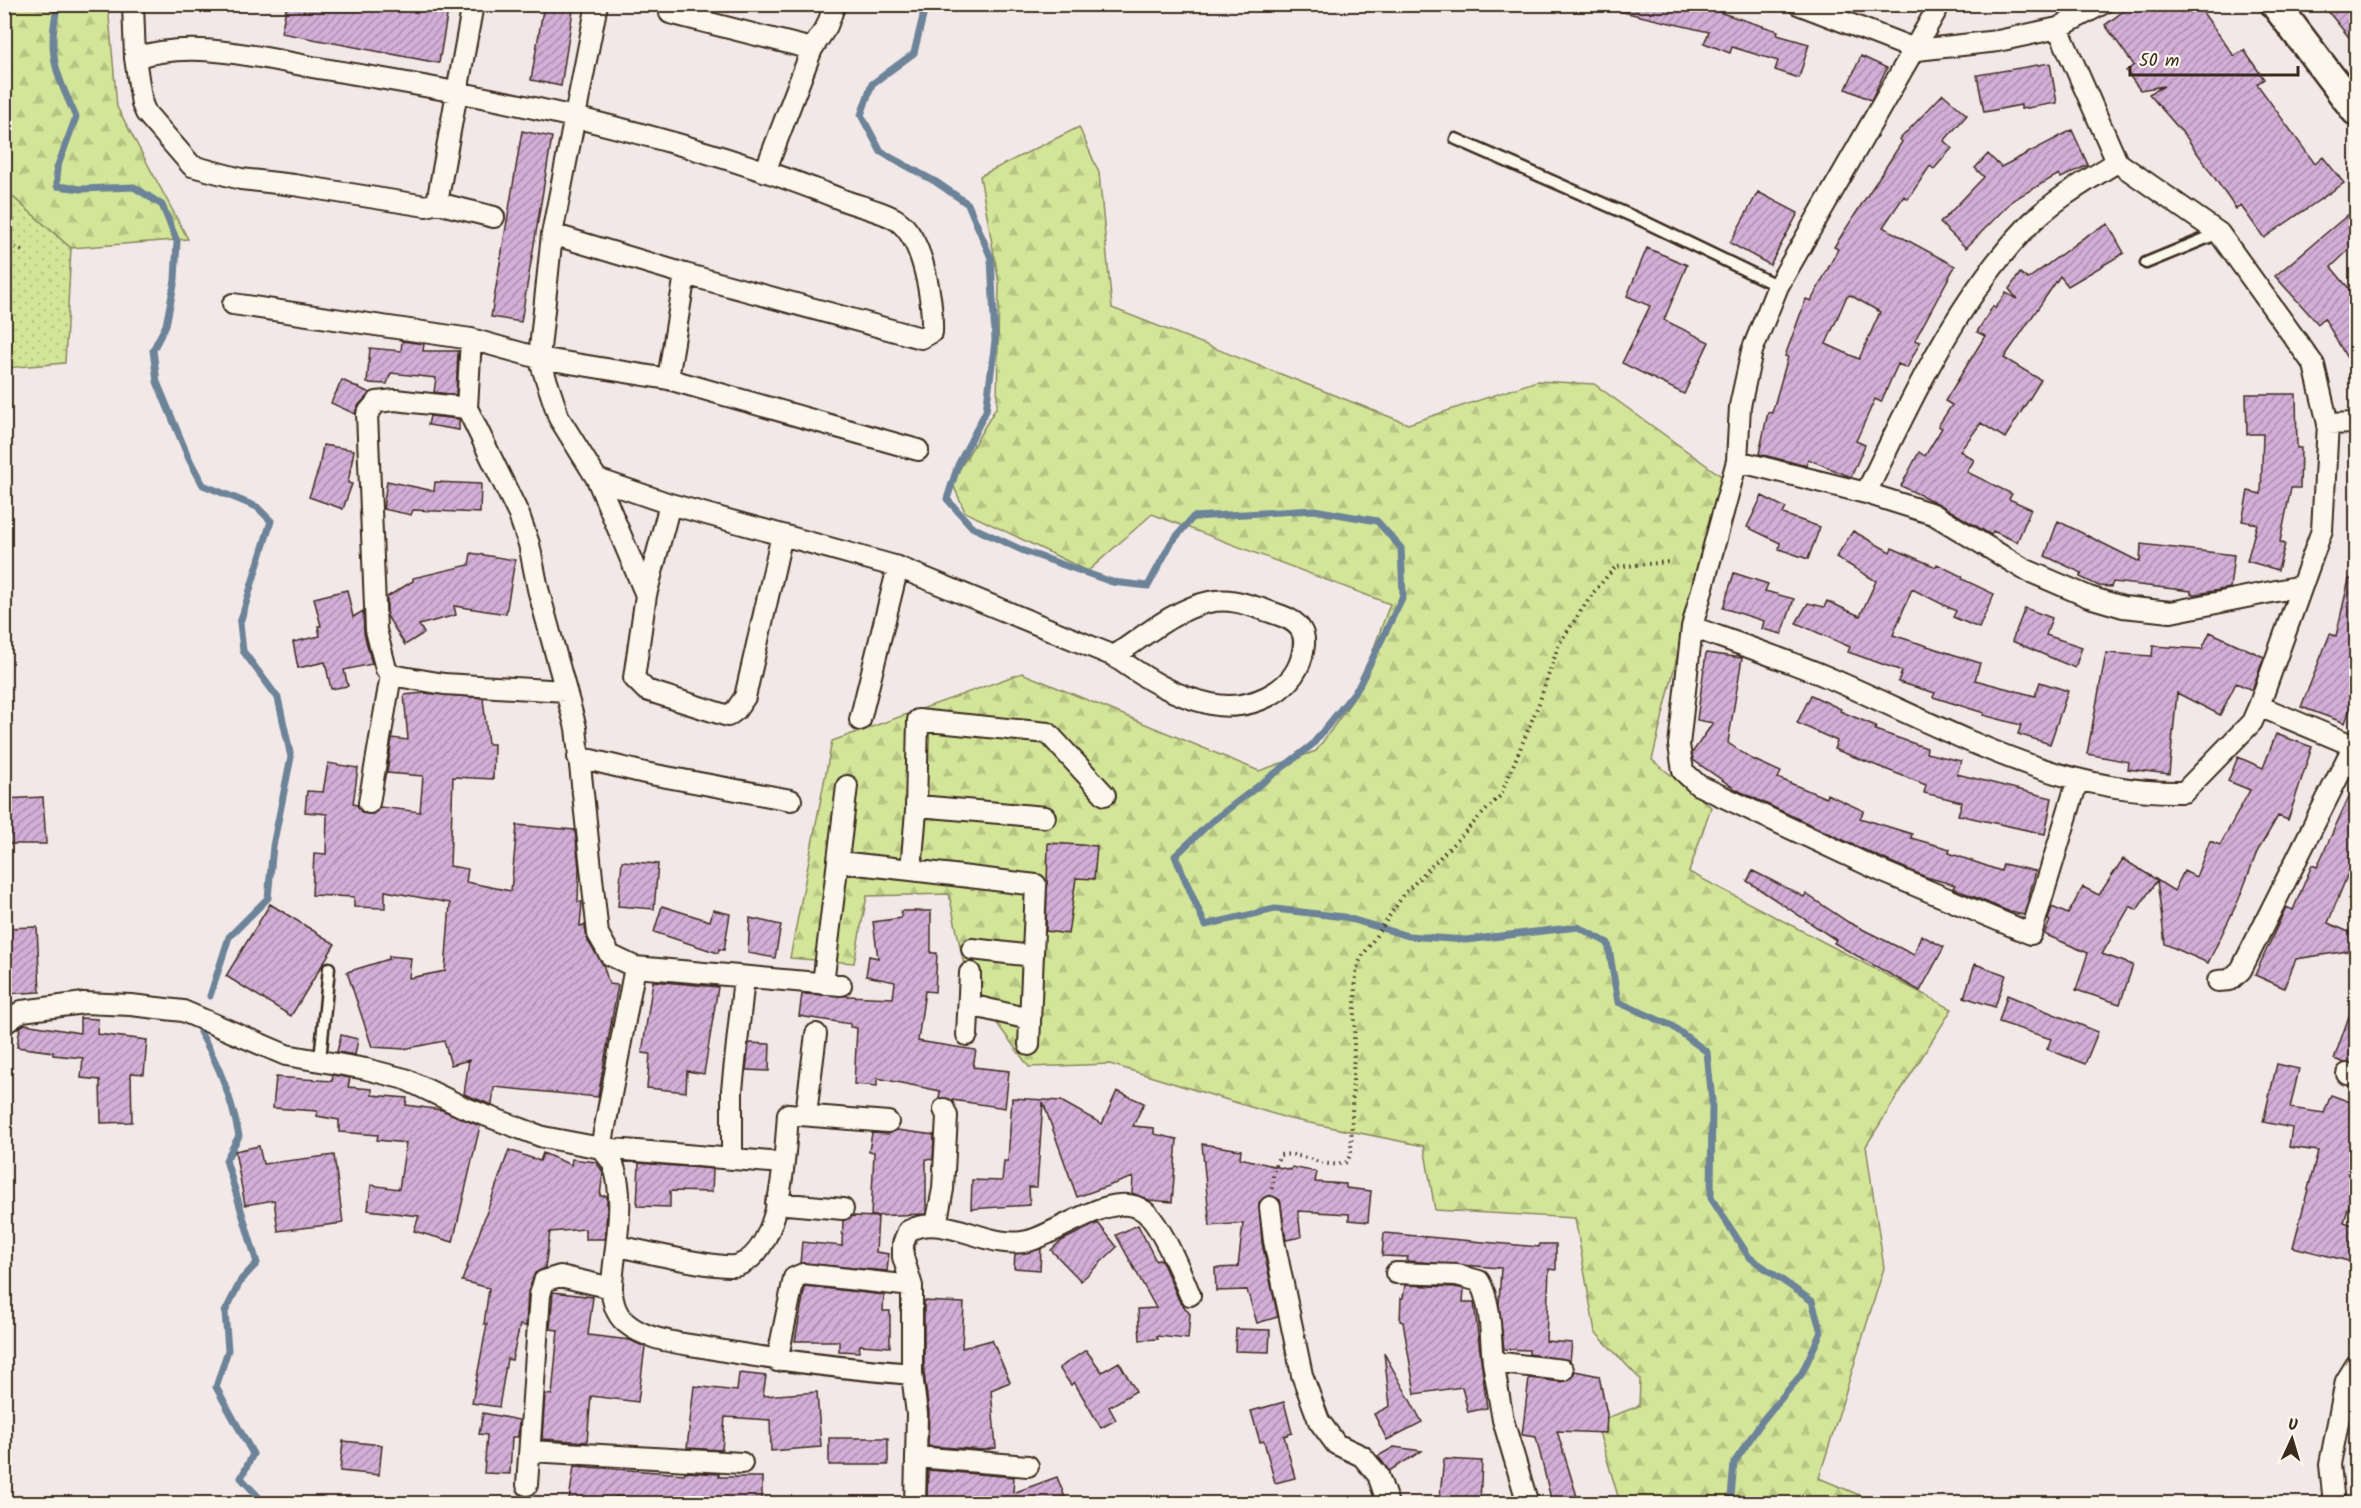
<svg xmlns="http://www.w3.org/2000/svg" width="2361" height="1508" font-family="Kalam,sans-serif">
	<defs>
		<pattern id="grass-dots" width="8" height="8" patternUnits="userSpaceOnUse" patternTransform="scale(1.5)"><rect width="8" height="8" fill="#d3e599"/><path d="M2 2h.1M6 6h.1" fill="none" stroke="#b6c583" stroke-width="1.8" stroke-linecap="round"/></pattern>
		<pattern id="forest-firs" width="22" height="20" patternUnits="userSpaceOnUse" patternTransform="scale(1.5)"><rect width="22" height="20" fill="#d3e599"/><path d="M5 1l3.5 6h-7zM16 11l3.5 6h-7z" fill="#b6c583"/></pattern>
		<pattern id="building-hatch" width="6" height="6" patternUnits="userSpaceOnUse" patternTransform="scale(1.5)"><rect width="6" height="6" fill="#d3aed7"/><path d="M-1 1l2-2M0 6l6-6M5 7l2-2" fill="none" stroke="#ac8eae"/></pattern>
	</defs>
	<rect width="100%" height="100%" fill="#f3e8e8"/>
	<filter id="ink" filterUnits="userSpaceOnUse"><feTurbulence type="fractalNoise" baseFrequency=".0167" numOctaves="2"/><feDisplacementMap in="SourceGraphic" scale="12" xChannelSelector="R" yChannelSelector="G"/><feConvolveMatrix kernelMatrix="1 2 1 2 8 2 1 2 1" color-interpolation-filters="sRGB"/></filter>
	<g filter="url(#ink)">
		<path fill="url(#grass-dots)" stroke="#87885c" stroke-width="1.5" d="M5 190 71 248 65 363 5 368Z"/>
		<path fill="url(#forest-firs)" stroke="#87885c" stroke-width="1.5" d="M5 4 108 5 117 107 188 239 71 248 5 190Z
			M1079 127 1099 173 1112 308 1408 424 1537 381 1594 384 1731 483 1697 574 1652 760 1711 807 1689 872 1952 1009 1866 1146 1884 1268 1819 1478 1878 1503H1620L1596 1422 1639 1406 1640 1379 1595 1332 1575 1218 1435 1210 1424 1146 1290 1119 1110 1064 1029 1067 968 984 949 894 867 896 854 963 790 958 832 741 1022 673 1259 771 1316 751 1357 694 1390 604 1152 514 1088 571 965 512 952 482 997 406 999 283 980 176Z"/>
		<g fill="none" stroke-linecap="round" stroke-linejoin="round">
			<path stroke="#6c8398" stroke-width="7" d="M58 4C46 53 56 73 76 117L57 168V186L81 189 134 187 162 205 177 241 175 280 166 325 153 350 157 382 189 459 203 485 257 507 271 521 240 623 243 651 278 698 291 757 273 846 268 898 229 937 210 996
				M921 4 923 16 914 53 872 84 861 115 881 152 936 182 968 204 991 258 995 341 986 411 958 465 947 499 972 527 1024 551 1112 582 1148 586 1171 543 1193 517 1314 510 1377 521 1401 548 1403 596 1358 688 1312 745 1211 822 1175 856 1205 925 1275 909 1344 917 1408 936 1466 940 1578 927 1608 943 1618 1002 1672 1026 1707 1052 1712 1101 1711 1198 1749 1257 1812 1301 1821 1332 1801 1375 1762 1421 1734 1463 1731 1497 1739 1504
				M200 1032C220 1067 231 1097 239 1136L226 1160 257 1263 241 1280 225 1312 228 1350 216 1387 253 1454 241 1478 265 1504"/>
		</g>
		<path fill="url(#building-hatch)" stroke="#3b2a1e" stroke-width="1.5" fill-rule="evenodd" d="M287 4H449L439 63 281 33Z
			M544 4H574L561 86 531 80Z
			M1615 4H1707L1706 8 1778 31 1777 35 1809 44 1799 78 1775 70 1778 61 1732 47 1730 53 1704 43 1709 32 1614 10Z
			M2133 4H2197L2234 56 2244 50 2264 79 2257 84 2315 164 2323 157 2344 183 2264 238 2241 206 2236 209 2187 138 2149 94 2164 86 2140 90 2126 71 2134 65 2105 25Z
			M2322 4H2356V46Z
			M1861 56 1887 68 1871 100 1846 89Z
			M2050 63 2057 103 2021 109V105L1984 112 1977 75Z
			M1943 94 1967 115 1944 141 1952 148 1934 169 1930 166 1908 199 1904 196 1883 227 1955 266 1915 340 1920 342 1907 368 1898 364 1881 402 1875 399 1856 441 1865 445 1851 477 1808 459 1807 466 1759 454 1768 412 1772 413 1788 357 1785 356 1806 299 1811 301 1838 249 1834 247 1902 142 1900 139ZM1850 295 1880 312 1859 359 1826 344 1846 298Z
			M2072 130 2088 165 2061 178 2059 174 2013 200 1966 248 1940 223 1984 177 1975 168 1988 154 2001 167Z
			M522 131 552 137 521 322 491 317Z
			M1758 192 1798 213 1770 265 1730 243Z
			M2356 208V243L2331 267 2356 297V374L2324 318 2318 324 2275 276Z
			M2108 224 2124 253 2068 286 2060 276 2004 358 2041 380 2005 438 1981 423 1960 451 1974 460 1967 472 2012 494 2009 499 2031 509 2017 542 1993 531 1991 535 1939 504 1901 486 1919 452 1925 456 1942 428 1938 426 1952 405 1945 401 1985 336 1977 332 1993 306 1995 308 2006 293 2017 299 2009 289 2020 273 2028 279 2086 236Z
			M1647 248 1687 265 1664 320 1709 342 1684 394 1622 363 1650 306 1627 296Z
			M402 341 424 344 423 351H458L456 395 434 392 436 378 391 373 387 384 367 383 370 348 401 351Z
			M342 380 370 393 358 406 355 414 331 403Z
			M2246 394H2296L2297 448H2301L2300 488H2291L2280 542 2285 544 2278 570 2247 561 2257 524 2242 521 2248 491 2261 494 2263 434H2247Z
			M430 416 459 419V430L428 425Z
			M323 445 354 450 348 483 352 484 343 509 309 497 319 468Z
			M387 481 434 491 435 482 481 484 480 513 413 510 411 515 383 509Z
			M1762 496 1786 508 1783 514 1820 527 1808 559 1779 549 1780 543 1747 527Z
			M2058 521 2140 562 2141 544 2234 555 2230 588 2197 594H2191V591L2113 582 2111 587 2099 586 2080 577 2082 573 2045 556Z
			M1853 531 1890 552 1892 548 1936 567 1937 564 1963 577 1962 579 1994 594 1979 628 1953 617 1956 611 1912 589 1893 635 1980 663 1975 680 2035 696 2040 682 2068 691 2050 744 2018 734 2021 725 1983 715 1984 713 1933 697 1935 693 1898 682 1902 671 1848 652 1850 647 1796 623 1808 603 1824 607 1827 601 1860 616 1876 581 1836 557Z
			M471 553 515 560 506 614 454 606 456 615 419 625 424 633 405 645 387 616V597L413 581V578L469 565Z
			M1734 573 1768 584 1765 591 1794 599 1782 634 1762 629 1764 621 1723 608Z
			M2349 579 2356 580V693L2345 723 2301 707 2330 634 2336 636Z
			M347 590 353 617 363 611 364 633 372 664 344 670 348 686 331 689 325 662 298 668 293 642 320 636 318 626H321L314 598Z
			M2025 608 2052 618 2046 635 2082 647 2075 668 2012 641Z
			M2210 632 2264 657 2252 690 2236 683 2220 715 2177 693 2169 774 2128 769 2129 762 2087 754 2106 653 2152 656 2153 646 2202 649Z
			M1706 653 1742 658 1728 743 1752 759 1781 772 1778 778 1826 798 1827 794 1864 811 1860 818 1912 834 1911 838 1950 849 1949 853 2001 871 2003 864 2036 871 2024 915 2010 912 1953 888 1955 885 1926 877 1886 860 1737 790 1693 760 1692 753 1713 723 1697 720Z
			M424 693 483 698 488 744H494L493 779 453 777 450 866 468 869 466 882 511 891 517 825 575 830 579 868 578 902H582L580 926 585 925 587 940 603 964 609 984 618 985 598 1097 494 1087 492 1105 464 1094 469 1060 451 1065 444 1041 404 1049 372 1047 347 972 389 959V956L411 958 409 978 445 971 450 903 385 891V908L354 907V897L312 895 314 853 326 854 327 814 305 812 307 791 323 792 328 763 358 768 353 804 357 805 362 813 373 814 380 807 420 812 423 776 387 773 392 738 408 740 404 695Z
			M1811 695 1841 709 1840 711 1876 726 1875 730 1927 748 1926 753 1961 761 1957 774 2052 798 2045 834 1958 815 1962 802 1924 793 1926 785 1834 749 1837 741 1797 723Z
			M2276 734 2312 747 2288 820 2278 816 2257 852 2239 899 2208 963 2165 944 2157 880 2174 891 2184 871 2196 877 2210 841 2220 845 2250 790 2228 781 2238 757 2263 768Z
			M2356 781V874L2349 871 2328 923 2356 935 2354 950 2296 959 2284 988 2255 975 2286 907 2293 910 2312 865 2317 867Z
			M43 797 46 844H4V799Z
			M1048 843 1097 846 1094 879 1076 878 1068 934 1046 931Z
			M2123 859 2157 880 2137 910 2130 906 2102 954 2133 965 2120 1004 2076 990 2088 953 2044 934 2050 921 2048 920 2052 907 2068 914 2083 887 2099 895Z
			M622 861 658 864 654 909 618 906Z
			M1753 871 1804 897 1806 894 1848 922 1914 955 1921 935 1944 947 1920 991 1834 943 1836 940 1747 881Z
			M270 904 335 944 291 1016 226 976Z
			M662 906 710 921 713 910 730 914 724 950 719 949 718 953 654 932Z
			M901 911H931V953H937L935 992 925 991 918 1041 976 1050 973 1067 1009 1071 1005 1108 939 1098 940 1091 877 1078V1086L854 1084 857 1028 850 1027 851 1024 799 1016 802 994 893 998 895 982 866 976 869 956 878 958 873 922 901 918Z
			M750 918 781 925 775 958 748 953Z
			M37 927 40 992 4 994V928Z
			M1975 964 2006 975 1995 1007 1964 997Z
			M653 981 718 987 704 1074 687 1071 686 1092 647 1088 650 1054 642 1053Z
			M2007 995 2098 1032 2085 1064 2047 1049 2051 1039 1999 1022Z
			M2354 1002 2356 1003V1063H2345L2334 1059Z
			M80 1018 98 1019 97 1034 147 1040 144 1074 131 1073 132 1122 101 1123 100 1080 81 1078 83 1058 53 1055V1052L17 1047 20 1027 25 1024 80 1033Z
			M341 1035 358 1039 355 1055 337 1052Z
			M749 1043 770 1044 769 1071 746 1070Z
			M2277 1064 2299 1069 2290 1108 2324 1113 2331 1095 2356 1104V1182L2344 1222 2356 1226V1263L2293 1247 2318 1151 2289 1147 2292 1128 2263 1122Z
			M333 1075 350 1078 348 1087 372 1089V1095L407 1098 406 1105 442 1110 480 1126 453 1242 414 1231 419 1216 368 1210 371 1185 399 1189 406 1143 377 1140 378 1135 339 1132V1120L317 1116V1111L273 1108 276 1077 332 1081Z
			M1117 1091 1144 1103 1133 1126 1154 1128V1134L1177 1139 1172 1202 1149 1200 1132 1193 1133 1177 1077 1197 1043 1102 1037 1187H1029L1030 1205 971 1209 972 1180 1002 1181 1004 1161H1008L1012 1098 1061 1101 1102 1124Z
			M897 1130 934 1135 933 1160 926 1159V1214L871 1216 874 1152 869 1151 872 1133 888 1134Z
			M1202 1144 1241 1150 1240 1158 1291 1170 1292 1167 1317 1172 1315 1182 1346 1184V1188L1371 1191 1368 1222 1349 1220V1214L1298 1211 1301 1237 1286 1240 1280 1200 1269 1195 1259 1202 1262 1243 1278 1317 1257 1323 1247 1290 1216 1291 1215 1268 1238 1267 1243 1223 1210 1226Z
			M259 1146 263 1164 334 1155 343 1223 278 1231 274 1200 245 1205 235 1151Z
			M509 1150 540 1161 543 1153 571 1165 572 1159 596 1162 603 1172 600 1196H607V1210L605 1239H585V1229L550 1232 545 1268 535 1273 528 1292 526 1326 520 1325 512 1360 507 1359 499 1407 472 1403 487 1324H484L489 1288 462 1281Z
			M639 1163 713 1169 712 1192 670 1191V1207L637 1206Z
			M853 1216 878 1217 876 1252 889 1254 887 1271 800 1263 802 1242 842 1246 843 1221Z
			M1098 1223 1117 1247 1081 1281 1051 1250 1061 1241Z
			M1138 1225 1156 1261 1161 1259 1179 1300 1190 1314 1188 1339 1157 1336 1158 1339 1140 1340 1138 1309 1156 1308 1116 1235Z
			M1384 1233 1539 1247V1244H1556V1270L1549 1269 1546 1341 1572 1343 1570 1361 1529 1354V1350L1504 1349 1499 1304 1501 1268 1407 1261 1408 1257 1382 1256Z
			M1041 1249 1040 1270 1014 1268 1015 1254Z
			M1405 1285 1455 1287 1464 1289 1463 1302H1474L1487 1408 1468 1412 1462 1387 1415 1394 1403 1322 1400 1321 1401 1298H1403Z
			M805 1286 884 1295 883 1311H890V1347L860 1345 859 1352 839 1351V1341H795Z
			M553 1292 593 1297 588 1335 630 1340 645 1347 638 1402 591 1396 587 1442 542 1439 545 1394 552 1395 558 1330 550 1329Z
			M924 1301 964 1303 962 1348 992 1340 1010 1382 991 1390 996 1448 984 1450 928 1446 929 1413 924 1373Z
			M1236 1329 1270 1330 1269 1352 1235 1351Z
			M1086 1350 1102 1372 1119 1362 1136 1391 1109 1407 1116 1420 1101 1428 1074 1382 1071 1385 1059 1368Z
			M1384 1353 1422 1422 1387 1440 1374 1414 1390 1406Z
			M1575 1371 1599 1376 1607 1414 1606 1433 1557 1431 1579 1503H1552L1536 1437 1522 1435 1529 1378 1562 1382 1572 1378Z
			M739 1373 766 1376 763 1396 817 1392 821 1447 771 1451 770 1420 725 1417 722 1450 687 1448 694 1386 737 1391Z
			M1284 1402 1292 1433 1284 1436 1295 1478 1275 1483 1264 1441 1260 1442 1251 1411Z
			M483 1413 519 1420 518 1437H512L510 1474 484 1473 487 1435 479 1434Z
			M829 1438H888V1465H829Z
			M343 1441 382 1445 379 1475 340 1471Z
			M1394 1447 1422 1451 1389 1471 1378 1456Z
			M1444 1459 1482 1461 1480 1503H1439Z
			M574 1466 684 1474 685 1472 719 1474V1477H762V1501L694 1503 616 1496 614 1503 569 1500Z
			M928 1470 1014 1477 1013 1493 1057 1477 1065 1497 1048 1503H977L927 1499Z"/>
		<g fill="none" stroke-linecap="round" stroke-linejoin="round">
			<defs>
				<path id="service" d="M1456 139 1643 221 1778 286
					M2146 263 2219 233
					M320 1060 329 968"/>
				<path id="minor" d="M133 4 135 58
					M597 4 552 234 539 358 559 418 597 479 670 504 898 567 1114 656C1143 637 1175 609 1209 602 1229 598 1243 603 1262 609 1274 614 1294 617 1301 630 1306 638 1304 647 1302 656 1293 693 1247 712 1211 704 1173 696 1145 678 1114 656
					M1798 4 1917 50 1998 41 2058 28
					M1940 4 1778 286 1752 351 1740 406 1737 461 1692 627 1679 745 1683 771 1698 785 1881 871 2031 934 2078 779
					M670 13 812 49 766 169
					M812 49 827 26 835 4
					M437 203 473 4
					M494 217 437 203 426 206 294 185 241 179 192 166 146 113 142 104 135 58C194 38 264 59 324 69 500 97 677 134 843 200 858 206 886 212 898 221 924 240 933 302 932 332L921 338 685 274 552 234
					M233 304 471 339 539 358 668 379 918 450
					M471 339 467 408 519 515 529 544 538 589 576 728 598 934 610 955 635 967 601 1148C605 1154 612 1160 614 1167 626 1201 614 1250 612 1285 611 1298 615 1314 626 1323 647 1341 681 1343 708 1348 776 1361 843 1368 912 1374
					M668 379 685 274
					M2328 424 2356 423
					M1737 461 1866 493 1933 514 2024 569 2089 597 2123 607 2171 612 2301 586
					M597 479 646 595 670 504
					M1866 493C1909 403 1956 302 2025 229 2050 202 2086 181 2117 162
					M646 595 634 678 646 690 728 716 736 710 745 697 782 535
					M1692 627C1734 642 1778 657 1820 674 1938 723 2052 795 2184 792L2252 722 2259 706 2322 530 2328 424 2314 365 2219 233 2117 162 2058 28 2102 4
					M391 675 444 684 566 691
					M2259 706 2354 746
					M860 720 898 567
					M578 757 645 773 791 800
					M369 803 391 675 386 669 376 630 367 414 377 402 395 400 467 408
					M916 808 918 720 1048 733 1105 795
					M839 862 911 870 916 811 919 806 1045 817
					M911 870 1036 885 1029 1045
					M972 949 1033 956
					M635 967 841 985
					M2218 981 2230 980 2241 970 2356 741
					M823 984 847 786
					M4 1024 22 1011 84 1003 131 1005 183 1011 286 1055 366 1069 405 1079 463 1107 543 1137 601 1148 770 1162
					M967 1035 970 973V1005L1029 1019
					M2347 1074 2356 1075
					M806 1114 816 1034
					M732 1159V1090L744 978
					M776 1203 843 1209
					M1270 1207 1274 1241 1302 1375 1319 1421 1336 1444 1362 1456 1378 1475 1388 1504
					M936 1225 943 1189 947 1116 944 1109
					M617 1246C639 1250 722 1271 739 1265 782 1249 785 1154 788 1114L888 1122
					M1396 1273 1457 1275 1479 1281C1492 1304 1490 1336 1493 1362L1563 1370
					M777 1361 794 1278 803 1274 912 1286
					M1493 1362 1503 1420 1528 1504
					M530 1451 742 1463
					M916 1457 1028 1466
					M527 1485 540 1295 544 1281 560 1276 612 1288
					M915 1504 917 1414 912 1374V1286L903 1257V1244L908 1231C945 1211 988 1251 1028 1241 1058 1234 1114 1188 1144 1211 1160 1223 1182 1275 1190 1295
					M2334 1504 2330 1464 2346 1381 2356 1365"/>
				<path id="secondary" d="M2275 4 2356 111"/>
			</defs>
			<use href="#service" stroke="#3b2a1e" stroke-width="15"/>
			<use href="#minor" stroke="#3b2a1e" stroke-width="24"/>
			<use href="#secondary" stroke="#3b2a1e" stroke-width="33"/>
			<path stroke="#3b2a1e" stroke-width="4" stroke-dasharray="1.5 4.5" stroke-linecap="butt" d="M4 243 23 251
				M1272 1189 1274 1167 1280 1155C1303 1151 1325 1171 1347 1162L1351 1153 1356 970 1361 958 1405 893 1501 795 1539 703 1559 644 1593 593 1615 567 1668 562"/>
			<use href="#service" stroke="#fbf7ec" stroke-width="10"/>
			<use href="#minor" stroke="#fbf7ec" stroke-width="20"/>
			<use href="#secondary" stroke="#fbf7ec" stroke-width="28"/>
		</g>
	</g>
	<rect width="2361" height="1508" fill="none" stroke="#fbf7ec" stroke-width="24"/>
	<rect x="12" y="12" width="2337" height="1484" fill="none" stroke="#3b2a1e" stroke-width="2" filter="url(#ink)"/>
	<g transform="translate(2292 1439) rotate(4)" stroke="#fbf7ec" stroke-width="4.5" paint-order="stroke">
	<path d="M0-4.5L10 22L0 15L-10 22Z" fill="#3b2a1e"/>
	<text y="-9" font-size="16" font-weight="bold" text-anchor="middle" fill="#3b2a1e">U</text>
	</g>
	<path d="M2130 66v9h168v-9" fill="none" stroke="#3b2a1e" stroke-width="3"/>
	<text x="2139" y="66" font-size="18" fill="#3b2a1e" stroke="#fbf7ec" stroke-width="4.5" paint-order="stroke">50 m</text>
</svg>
